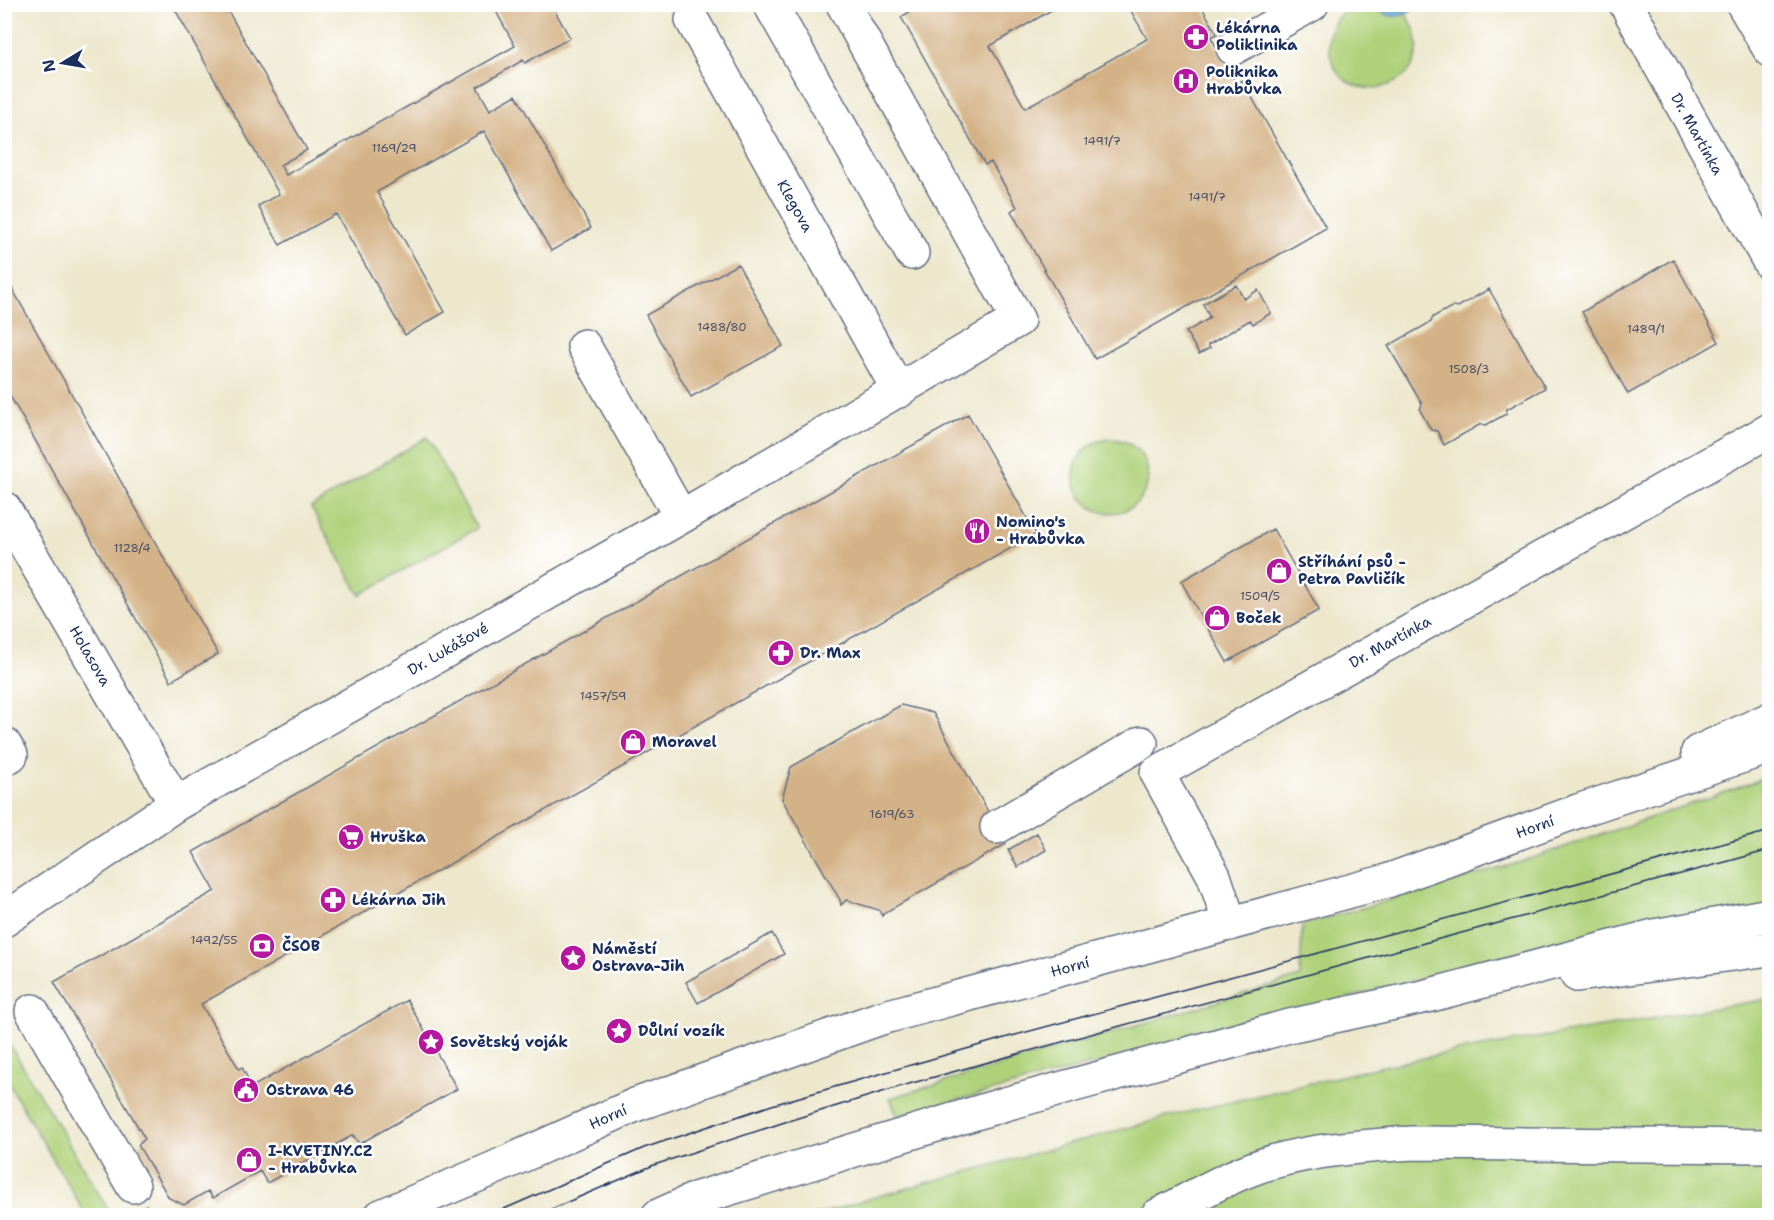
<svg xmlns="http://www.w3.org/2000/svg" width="1774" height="1220" font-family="'Shantell Sans',sans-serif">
	<rect width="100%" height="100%" fill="#fff"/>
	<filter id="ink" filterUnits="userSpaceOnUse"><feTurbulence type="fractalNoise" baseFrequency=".0167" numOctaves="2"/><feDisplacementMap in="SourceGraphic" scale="12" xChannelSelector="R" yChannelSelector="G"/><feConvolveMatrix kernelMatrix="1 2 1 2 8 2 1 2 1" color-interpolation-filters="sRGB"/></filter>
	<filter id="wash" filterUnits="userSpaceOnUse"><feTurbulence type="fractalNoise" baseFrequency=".008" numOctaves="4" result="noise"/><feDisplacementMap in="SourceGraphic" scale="24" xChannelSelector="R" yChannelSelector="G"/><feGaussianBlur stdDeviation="1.35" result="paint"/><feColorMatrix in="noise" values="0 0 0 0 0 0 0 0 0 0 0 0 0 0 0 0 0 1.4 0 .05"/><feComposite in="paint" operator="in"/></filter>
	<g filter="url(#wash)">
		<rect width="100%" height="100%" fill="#ede7cc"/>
		<path fill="#afd179" stroke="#65806c" stroke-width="1.5" d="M1353 5H1375C1383 16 1393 18 1406 14 1454 85 1335 122 1329 46 1327 28 1338 14 1353 5Z
			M427 437 477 528 360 595 311 507Z
			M1074 476a37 37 0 1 1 74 0a37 37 0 1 1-74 0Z
			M1769 774V910L1550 945 897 1116 890 1098 1300 977 1302 925 1515 864 1749 784Z
			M1769 999V1215L815 1216 868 1199 1167 1117 1379 1067 1458 1051Z
			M10 1045 108 1209 98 1215H86L5 1078V1048Z"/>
		<path fill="#5ca3d2" stroke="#3c6998" stroke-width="1.5" d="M1375 5H1415C1405 20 1385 20 1375 5Z"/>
		<g id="blocks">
			<path fill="#d4b287" d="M172 4H224L307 150 280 165 286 175 515 46 492 4H551L570 38 525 63 523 60 477 87 490 110 516 95 591 228 551 251 484 131 377 192 445 312 405 335 336 214 280 245 258 206 279 194Z
				M923 4H1062L990 46 1025 108 1147 39 1127 4H1200L1217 34 1211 37 1236 83 1242 80 1326 228 1095 359 1011 211 1017 207 991 162 985 165 901 17Z
				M1673 259 1719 342 1628 394 1582 312Z
				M738 264 783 346 691 397 646 315Z
				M4 274 218 654 171 681 4 385Z
				M1236 285 1244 299 1258 290 1271 313 1253 324 1250 320 1208 345 1210 348 1199 354 1186 332 1210 318 1203 304Z
				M1489 289 1545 388 1507 409 1506 414 1486 425 1481 424 1444 445 1437 431 1431 430 1420 410 1422 404 1388 346 1431 322 1433 317 1453 306 1458 307Z
				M968 414 1036 534 201 1004 239 1069 242 1067 252 1087 407 1000 457 1089 359 1144 353 1135 267 1183 260 1171 213 1198 208 1191 184 1205 169 1198 138 1145 145 1139 54 982 215 891 193 852Z
				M1273 529 1319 610 1227 662 1181 581Z
				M901 705 933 713 1006 844 884 913 882 916 879 910 846 900 841 905 840 900 782 799 791 767Z
				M1037 833 1046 850 1018 867 1008 850Z
				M772 933 784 954 698 1003 686 982Z
				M146 1205 151 1216H127Z"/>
		</g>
	</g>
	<g filter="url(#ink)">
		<use href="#blocks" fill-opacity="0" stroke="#646f84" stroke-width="1.5"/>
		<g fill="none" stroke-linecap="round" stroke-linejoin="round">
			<defs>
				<path id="minor" d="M770 4 912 253
					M1626 4 1770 263
					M1743 4 1770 50
					M692 20 899 391
					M1233 48 1312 4
					M584 346 681 517
					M4 508 176 804
					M4 744 11 755 4 759
					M1698 752 1770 719
					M997 827 1141 743
					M4 920 176 804 681 517 1018 320 843 4
					M1230 924 1214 876 1157 773 1770 430
					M1577 975 1770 949
					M32 1011 133 1186
					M381 1216 490 1170 635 1105 881 1018 1387 881 1578 811 1770 747
					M658 1216 698 1198 1005 1104 1289 1026 1427 996 1654 936 1770 915
					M1157 1216C1186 1201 1214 1184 1244 1172 1296 1150 1357 1147 1412 1143L1770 1146"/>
			</defs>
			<use href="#minor" stroke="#646f84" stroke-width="36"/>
			<use href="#minor" stroke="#fff" stroke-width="33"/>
			<path stroke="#1b2f5e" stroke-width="1.5" d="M488 1216 644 1148 772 1105 1008 1037 1770 831
				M535 1216 654 1165 788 1121 905 1085 1387 953 1770 850"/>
		</g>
	</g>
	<defs>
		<symbol id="pharmacy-disc" viewBox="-11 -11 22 22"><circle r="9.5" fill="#b5179e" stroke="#fff"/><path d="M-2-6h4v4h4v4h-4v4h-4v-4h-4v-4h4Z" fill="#fff"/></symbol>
		<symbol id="hospital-disc" viewBox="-11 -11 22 22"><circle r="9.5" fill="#b5179e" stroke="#fff"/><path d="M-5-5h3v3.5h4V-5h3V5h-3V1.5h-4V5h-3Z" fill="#fff"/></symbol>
		<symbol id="restaurant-disc" viewBox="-11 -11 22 22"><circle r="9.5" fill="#b5179e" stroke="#fff"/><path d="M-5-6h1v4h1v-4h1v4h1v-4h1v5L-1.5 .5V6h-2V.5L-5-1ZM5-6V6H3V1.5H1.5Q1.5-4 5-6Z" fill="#fff"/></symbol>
		<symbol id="shop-disc" viewBox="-11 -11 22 22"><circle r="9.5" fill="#b5179e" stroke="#fff"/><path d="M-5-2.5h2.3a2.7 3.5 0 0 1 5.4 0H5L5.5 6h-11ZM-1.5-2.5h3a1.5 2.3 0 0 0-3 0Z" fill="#fff"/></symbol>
		<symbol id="supermarket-disc" viewBox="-11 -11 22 22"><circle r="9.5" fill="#b5179e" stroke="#fff"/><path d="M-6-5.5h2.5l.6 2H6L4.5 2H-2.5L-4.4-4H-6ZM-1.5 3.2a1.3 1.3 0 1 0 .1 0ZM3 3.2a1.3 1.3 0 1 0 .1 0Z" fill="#fff"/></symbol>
		<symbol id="bank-disc" viewBox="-11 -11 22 22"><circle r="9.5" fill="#b5179e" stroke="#fff"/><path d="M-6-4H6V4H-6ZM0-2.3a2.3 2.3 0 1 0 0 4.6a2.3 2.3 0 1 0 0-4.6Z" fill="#fff"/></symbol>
		<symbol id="sight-disc" viewBox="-11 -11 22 22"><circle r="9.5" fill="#b5179e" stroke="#fff"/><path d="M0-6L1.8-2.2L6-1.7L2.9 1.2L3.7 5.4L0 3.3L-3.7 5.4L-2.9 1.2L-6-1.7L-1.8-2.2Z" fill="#fff"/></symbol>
		<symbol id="civic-disc" viewBox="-11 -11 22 22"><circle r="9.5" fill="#b5179e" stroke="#fff"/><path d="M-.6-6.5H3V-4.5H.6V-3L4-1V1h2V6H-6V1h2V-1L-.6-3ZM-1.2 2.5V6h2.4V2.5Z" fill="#fff"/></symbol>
	</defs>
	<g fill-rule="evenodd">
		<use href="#pharmacy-disc" x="1181" y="22" width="30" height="30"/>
		<use href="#hospital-disc" x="1171" y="66" width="30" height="30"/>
		<use href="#restaurant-disc" x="962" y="516" width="30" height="30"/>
		<use href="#shop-disc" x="1264" y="556" width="30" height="30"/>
		<use href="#shop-disc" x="1202" y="603" width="30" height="30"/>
		<use href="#pharmacy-disc" x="766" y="638" width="30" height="30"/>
		<use href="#shop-disc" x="618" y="727" width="30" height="30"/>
		<use href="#supermarket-disc" x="336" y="822" width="30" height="30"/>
		<use href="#pharmacy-disc" x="318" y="885" width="30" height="30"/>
		<use href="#bank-disc" x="247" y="931" width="30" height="30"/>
		<use href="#sight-disc" x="558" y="943" width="30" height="30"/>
		<use href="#sight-disc" x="604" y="1016" width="30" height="30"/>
		<use href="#sight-disc" x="416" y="1027" width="30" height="30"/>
		<use href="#civic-disc" x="231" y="1075" width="30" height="30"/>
		<use href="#shop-disc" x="234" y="1145" width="30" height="30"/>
	</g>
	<g text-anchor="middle" stroke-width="5" stroke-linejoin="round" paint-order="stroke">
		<g font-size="12" fill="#495068">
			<text x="1102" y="145">1491/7</text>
			<text x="394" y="152">1169/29</text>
			<text x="1207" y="201">1491/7</text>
			<text x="722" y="331">1488/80</text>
			<text x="1646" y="333">1489/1</text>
			<text x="1469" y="373">1508/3</text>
			<text x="132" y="552">1128/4</text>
			<text x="1260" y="600">1509/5</text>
			<text x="603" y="700">1457/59</text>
			<text x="892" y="818">1619/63</text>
			<text x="214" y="944">1492/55</text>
		</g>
		<g font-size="15" font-weight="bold" fill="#1b2f5e" stroke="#fff" text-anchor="start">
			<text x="1216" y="33">Lékárna<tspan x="1216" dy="17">Poliklinika</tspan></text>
			<text x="1206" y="77">Poliknika<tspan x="1206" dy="17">Hrabůvka</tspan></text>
			<text x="996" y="527">Nomino's<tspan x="996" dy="17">- Hrabůvka</tspan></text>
			<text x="1298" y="567">Stříhání psů -<tspan x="1298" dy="17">Petra Pavličík</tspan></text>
			<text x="1236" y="623">Boček</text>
			<text x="800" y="658">Dr. Max</text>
			<text x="652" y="747">Moravel</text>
			<text x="370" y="842">Hruška</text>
			<text x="352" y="905">Lékárna Jih</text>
			<text x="282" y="951">ČSOB</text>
			<text x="592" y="954">Náměstí<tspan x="592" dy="17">Ostrava-Jih</tspan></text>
			<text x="638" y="1036">Důlní vozík</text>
			<text x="450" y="1047">Sovětský voják</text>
			<text x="266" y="1095">Ostrava 46</text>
			<text x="268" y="1156">I-KVETINY.CZ<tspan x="268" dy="17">- Hrabůvka</tspan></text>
		</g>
		<g font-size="15" fill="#1b2f5e" stroke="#fff">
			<text transform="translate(1697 134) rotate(61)" y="5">Dr. Martínka</text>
			<text transform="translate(795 206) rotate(61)" y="5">Klegova</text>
			<text transform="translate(1390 642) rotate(-29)" y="5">Dr. Martínka</text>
			<text transform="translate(448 649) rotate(-30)" y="5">Dr. Lukášové</text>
			<text transform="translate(90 656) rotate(60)" y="5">Holasova</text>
			<text transform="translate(1535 827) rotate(-20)" y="5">Horní</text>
			<text transform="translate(1070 967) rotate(-15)" y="5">Horní</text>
			<text transform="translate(608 1117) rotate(-24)" y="5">Horní</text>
		</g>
	</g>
	<rect width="1774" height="1220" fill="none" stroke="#fff" stroke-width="24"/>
	<g transform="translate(63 63) rotate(259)" stroke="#ffffff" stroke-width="4.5" paint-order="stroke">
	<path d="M0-4.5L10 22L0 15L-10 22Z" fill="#1b2f5e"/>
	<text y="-9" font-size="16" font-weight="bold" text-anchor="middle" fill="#1b2f5e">N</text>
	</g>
</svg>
